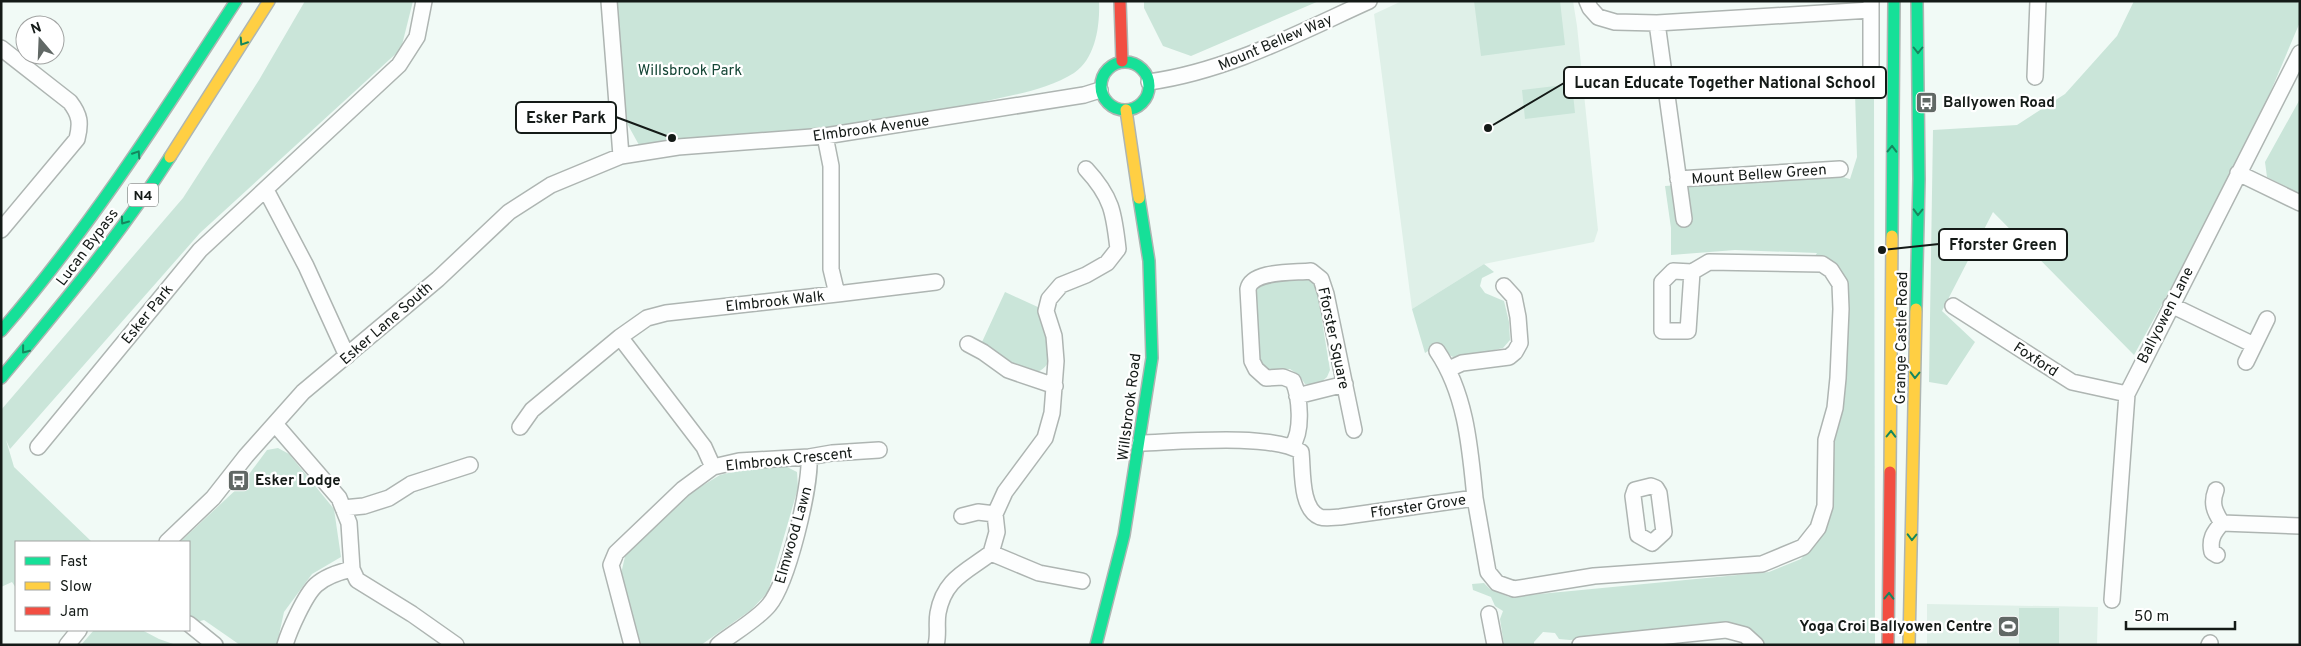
<svg xmlns="http://www.w3.org/2000/svg" width="2301" height="646" font-family="Overpass,sans-serif">
	<rect width="100%" height="100%" fill="#f1faf6"/>
	<path fill="#dff0e8" d="M1402 1H1573L1577 26 1598 230 1594 242 1484 264 1412 309 1374 14Z
		M1927 604 2098 607 2097 645H1927Z"/>
	<path fill="#cae5d9" d="M305 1H413L401 49 200 233 10 449 6 440 14 467 92 542H16V588L12 582 1 587V410L183 198 259 80Z
		M616 1H1099C1100 25 1096 58 1074 73 1050 88 1019 94 991 100 876 128 757 133 639 145L623 116Z
		M1144 1H1319L1191 56 1163 46 1144 8Z
		M1474 1H1560L1565 45 1481 56Z
		M2134 1H2295L2300 4V22L2259 119 2226 188 2134 355 1993 212 1942 311 1975 342 1947 385 1929 382 1933 130 2017 125 2065 94 2117 36Z
		M1572 84 1575 113 1525 119 1522 90Z
		M1874 92 1875 645H1763V643L1719 626 1570 640 1559 639 1555 633 1543 632 1534 642V645H1504L1500 619 1503 611 1495 606 1491 597 1473 590 1472 584 1484 583 1490 589 1509 597 1769 572 1801 559 1821 534 1830 455 1846 386V290L1823 259 1815 256 1817 253 1735 250 1671 255V228L1665 186 1832 174 1850 179 1857 157 1855 93Z
		M2300 99V194L2267 177 2265 162Z
		M1484 264 1494 272 1482 278 1480 286 1485 293 1504 301 1509 322 1510 340 1503 348 1464 357H1453L1446 353 1439 344 1425 353 1412 309Z
		M1307 277 1312 280 1317 290 1330 370 1327 377 1319 384H1305L1299 375 1290 369 1268 371 1257 359 1253 287 1257 283Z
		M1005 292 1040 308 1047 341 1048 363C1044 368 1042 371 1035 372 1023 372 994 350 982 342Z
		M278 448 289 454 334 509 341 557 312 574 284 612 277 644 240 645 204 620 193 623 189 619V542H180L241 485 267 450Z
		M753 467H787L797 472 798 488 768 592 751 610 701 645H639L621 574 626 552 692 492 720 475Z
		M2019 608H2059V645H2019Z
		M94 630H142L159 639 176 645H81Z"/>
	<g fill="none" stroke-linecap="round" stroke-linejoin="round">
		<defs>
			<path id="street" d="M609 1 621 156
				M1587 1 1590 8 1598 17 1615 22 1657 23 1871 10
				M1657 23 1684 219
				M1 48 70 102C80 115 81 123 77 139L1 230
				M2035 77 2038 1
				M1149 82C1228 71 1298 33 1369 1
				M1871 88V1
				M2238 173 2300 203
				M1678 179 1840 169
				M266 190 306 266 347 356
				M1673 271 1692 272 1688 331H1662V282Z
				M837 294 936 282
				M2171 305 2254 345
				M1953 306 2072 382 2127 394
				M620 337 704 447 713 467
				M968 344 983 352 1008 370 1055 386
				M1437 351C1466 394 1470 447 1475 498
				M2246 362 2267 319
				M1449 369 1462 363 1509 357 1515 352 1520 343 1518 317 1514 297 1504 286
				M1297 396 1345 384
				M275 424 339 498 349 523 352 569 357 580 412 614 456 645
				M520 427 532 410 620 337 647 318 666 313 837 294 831 269V166L825 136
				M1140 443C1177 442 1273 433 1301 452 1303 470 1300 509 1320 517 1326 519 1335 517 1340 517L1475 498 1488 572 1497 583 1514 589 1594 576 1762 564 1803 547 1818 528 1825 506 1826 440 1835 408 1838 378 1841 309 1840 284 1831 270 1822 264 1709 262 1692 272
				M1292 446C1303 431 1300 397 1293 381L1283 377 1266 378 1256 369 1252 361 1248 289C1252 270 1294 273 1311 271L1321 279 1326 294 1354 430
				M38 447 200 250 399 65 417 37 424 1
				M1651 486 1656 488 1659 493 1664 532 1652 543 1638 535 1633 496 1635 490Z
				M2216 490C2211 503 2214 511 2222 523
				M343 508 364 506 389 498 411 484 470 465
				M962 516 978 512 995 514
				M167 542 213 498 246 456 303 392 438 279 509 212 551 185 621 156 678 147 825 136 1084 95 1100 90
				M991 553 1039 573 1082 581
				M2217 555 2212 552C2209 539 2214 532 2222 523L2300 526
				M2112 600 2127 394 2300 53
				M1489 614 1495 645
				M189 624 215 645
				M67 645 79 630
				M285 645C289 631 305 595 316 585 326 576 339 572 352 569
				M632 645 611 565 616 553 683 489 713 467 739 461 809 457 832 453 879 450
				M718 645C733 633 758 619 769 605 788 582 811 486 809 457
				M936 645C939 634 936 624 938 613 944 579 966 572 991 553L997 532 995 514 1005 492 1045 438 1052 413 1056 361 1054 336 1046 311 1049 299 1061 285 1086 275 1107 263 1118 249C1114 213 1112 197 1086 169
				M1580 645 1726 630 1745 635 1756 645
				M2209 645 2210 643"/>
			<path id="fast" d="M1101 86a24 24 0 1 1 48 0a24 24 0 1 1-48 0Z
				M1892 236 1894 1
				M1916 309 1919 179 1917 1
				M1 331C90 228 162 115 236 1
				M1 378C60 307 120 235 170 157
				M1096 645 1124 535 1152 358 1149 261 1139 198"/>
			<path id="slow" d="M1126 110 1139 198
				M170 157 269 1
				M1890 472 1892 236
				M1909 645 1916 309"/>
			<path id="jam" d="M1120 1 1122 61
				M1888 645 1890 472"/>
		</defs>
		<use href="#street" stroke="#aeb5b2" stroke-width="18"/>
		<use href="#fast" stroke="#aeb5b2" stroke-width="14"/>
		<use href="#slow" stroke="#aeb5b2" stroke-width="14"/>
		<use href="#jam" stroke="#aeb5b2" stroke-width="14"/>
		<use href="#street" stroke="#fdfefe" stroke-width="15"/>
		<use href="#fast" stroke="#16e098" stroke-width="11"/>
		<use href="#slow" stroke="#ffcf43" stroke-width="11"/>
		<use href="#jam" stroke="#f24e42" stroke-width="11"/>
	</g>
	<defs><path id="oneway-chevron" d="M-2-3.5L2.5 0L-2 3.5" fill="none" stroke-width="1.6" stroke-linecap="round" stroke-linejoin="round" transform="scale(1.25)"/></defs>
	<g stroke="#15875e">
		<use href="#oneway-chevron" transform="translate(243 42) rotate(123)"/>
		<use href="#oneway-chevron" transform="translate(1918 50) rotate(90)"/>
		<use href="#oneway-chevron" transform="translate(1892 149) rotate(-89)"/>
		<use href="#oneway-chevron" transform="translate(137 154) rotate(-57)"/>
		<use href="#oneway-chevron" transform="translate(1918 212) rotate(91)"/>
		<use href="#oneway-chevron" transform="translate(124 221) rotate(126)"/>
		<use href="#oneway-chevron" transform="translate(25 350) rotate(129)"/>
		<use href="#oneway-chevron" transform="translate(1915 375) rotate(91)"/>
		<use href="#oneway-chevron" transform="translate(1891 434) rotate(-89)"/>
		<use href="#oneway-chevron" transform="translate(1912 537) rotate(91)"/>
		<use href="#oneway-chevron" transform="translate(1889 596) rotate(-89)"/>
	</g>
	<defs>
		<symbol id="bus-square" viewBox="-11 -11 22 22"><rect x="-9" y="-9" width="18" height="18" rx="4" fill="#616865" stroke="#fff"/><path d="M-5-6H5V4H4V6H2V4H-2V6H-4V4H-5ZM-3.5-4V0h7V-4ZM-3.5 1.2v1.5H-2V1.2ZM2 1.2v1.5H3.5V1.2Z" fill="#fff"/></symbol>
		<symbol id="stadium-square" viewBox="-11 -11 22 22"><rect x="-9" y="-9" width="18" height="18" rx="4" fill="#616865" stroke="#fff"/><path d="M0-5a6.5 5 0 1 0 0 10a6.5 5 0 1 0 0-10ZM-3.5-1.8h7v3.6h-7Z" fill="#fff"/></symbol>
	</defs>
	<g fill-rule="evenodd">
		<use href="#bus-square" x="1914" y="90" width="25" height="25"/>
		<use href="#bus-square" x="226" y="468" width="25" height="25"/>
		<use href="#stadium-square" x="1996" y="614" width="25" height="25"/>
	</g>
	<g text-anchor="middle" stroke-width="4.5" stroke-linejoin="round" paint-order="stroke">
		<rect fill="#fff" stroke="#5a5f5d" stroke-width="1" x="128" y="183.5" width="30" height="23" rx="4"/>
		<g font-size="14" font-weight="bold" fill="#141a17">
			<text x="143" y="200">N4</text>
		</g>
		<g font-size="15" fill="#141a17" stroke="#fff">
			<text transform="translate(1275 42) rotate(-23)" y="5">Mount Bellew Way</text>
			<text transform="translate(871 128) rotate(-8)" y="5">Elmbrook Avenue</text>
			<text transform="translate(1759 174) rotate(-4)" y="5">Mount Bellew Green</text>
			<text transform="translate(87 247) rotate(-53)" y="5">Lucan Bypass</text>
			<text transform="translate(775 301) rotate(-6)" y="5">Elmbrook Walk</text>
			<text transform="translate(147 314) rotate(-51)" y="5">Esker Park</text>
			<text transform="translate(2165 315) rotate(-63)" y="5">Ballyowen Lane</text>
			<text transform="translate(386 323) rotate(-41)" y="5">Esker Lane South</text>
			<text transform="translate(1334 338) rotate(78)" y="5">Fforster Square</text>
			<text transform="translate(1901 338) rotate(-89)" y="5">Grange Castle Road</text>
			<text transform="translate(2036 359) rotate(33)" y="5">Foxford</text>
			<text transform="translate(1129 407) rotate(-83)" y="5">Willsbrook Road</text>
			<text transform="translate(789 459) rotate(-6)" y="5">Elmbrook Crescent</text>
			<text transform="translate(1418 506) rotate(-8)" y="5">Fforster Grove</text>
			<text transform="translate(793 535) rotate(-74)" y="5">Elmwood Lawn</text>
		</g>
		<g font-size="15" fill="#154636" stroke="#fff">
			<text x="690" y="75">Willsbrook Park</text>
		</g>
		<g font-size="15" font-weight="bold" fill="#141a17" stroke="#fff" text-anchor="start">
			<text x="1943" y="107">Ballyowen Road</text>
			<text x="255" y="485">Esker Lodge</text>
			<text x="1992" y="631" text-anchor="end">Yoga Croi Ballyowen Centre</text>
		</g>
	</g>
	<path fill="none" stroke="#141a17" stroke-width="2" d="M1488 128L1564 83M672 138L616 117M1882 250L1939 244"/>
	<g fill="#141a17" stroke="#fff" stroke-width="2">
		<circle cx="1488" cy="128" r="5"/>
		<circle cx="672" cy="138" r="5"/>
		<circle cx="1882" cy="250" r="5"/>
	</g>
	<g fill="#fff" stroke="#141a17" stroke-width="2">
		<rect x="1564" y="67" width="322" height="31" rx="5"/>
		<rect x="516" y="102" width="100" height="31" rx="5"/>
		<rect x="1939" y="229" width="128" height="31" rx="5"/>
	</g>
	<g font-size="16" text-anchor="middle" font-weight="bold" fill="#141a17">
		<text x="1725" y="88">Lucan Educate Together National School</text>
		<text x="566" y="123">Esker Park</text>
		<text x="2003" y="250">Fforster Green</text>
	</g>
	<rect width="2301" height="646" fill="none" stroke="#141a17" stroke-width="5"/>
	<rect x="15" y="541" width="175" height="90" fill="#ffffff" stroke="#a1a3a2"/>
	<rect x="25" y="557" width="25" height="8" fill="#16e098" stroke="#a1a3a2"/>
	<text x="60" y="566" font-size="15" fill="#141a17">Fast</text>
	<rect x="25" y="582" width="25" height="8" fill="#ffcf43" stroke="#a1a3a2"/>
	<text x="60" y="591" font-size="15" fill="#141a17">Slow</text>
	<rect x="25" y="607" width="25" height="8" fill="#f24e42" stroke="#a1a3a2"/>
	<text x="60" y="616" font-size="15" fill="#141a17">Jam</text>
	<g transform="translate(40 40) rotate(341)"><circle r="24" fill="#ffffff" stroke="#a1a3a2"/>
	<path d="M0-4L9 19L0 12L-9 19Z" fill="#616865"/>
	<text y="-8" font-size="14" font-weight="bold" text-anchor="middle" fill="#141a17">N</text>
	</g>
	<path d="M2126 621v8h109v-8" fill="none" stroke="#141a17" stroke-width="2.5"/>
	<text x="2134" y="621" font-size="15" fill="#141a17" stroke="#ffffff" stroke-width="4" paint-order="stroke">50 m</text>
</svg>
